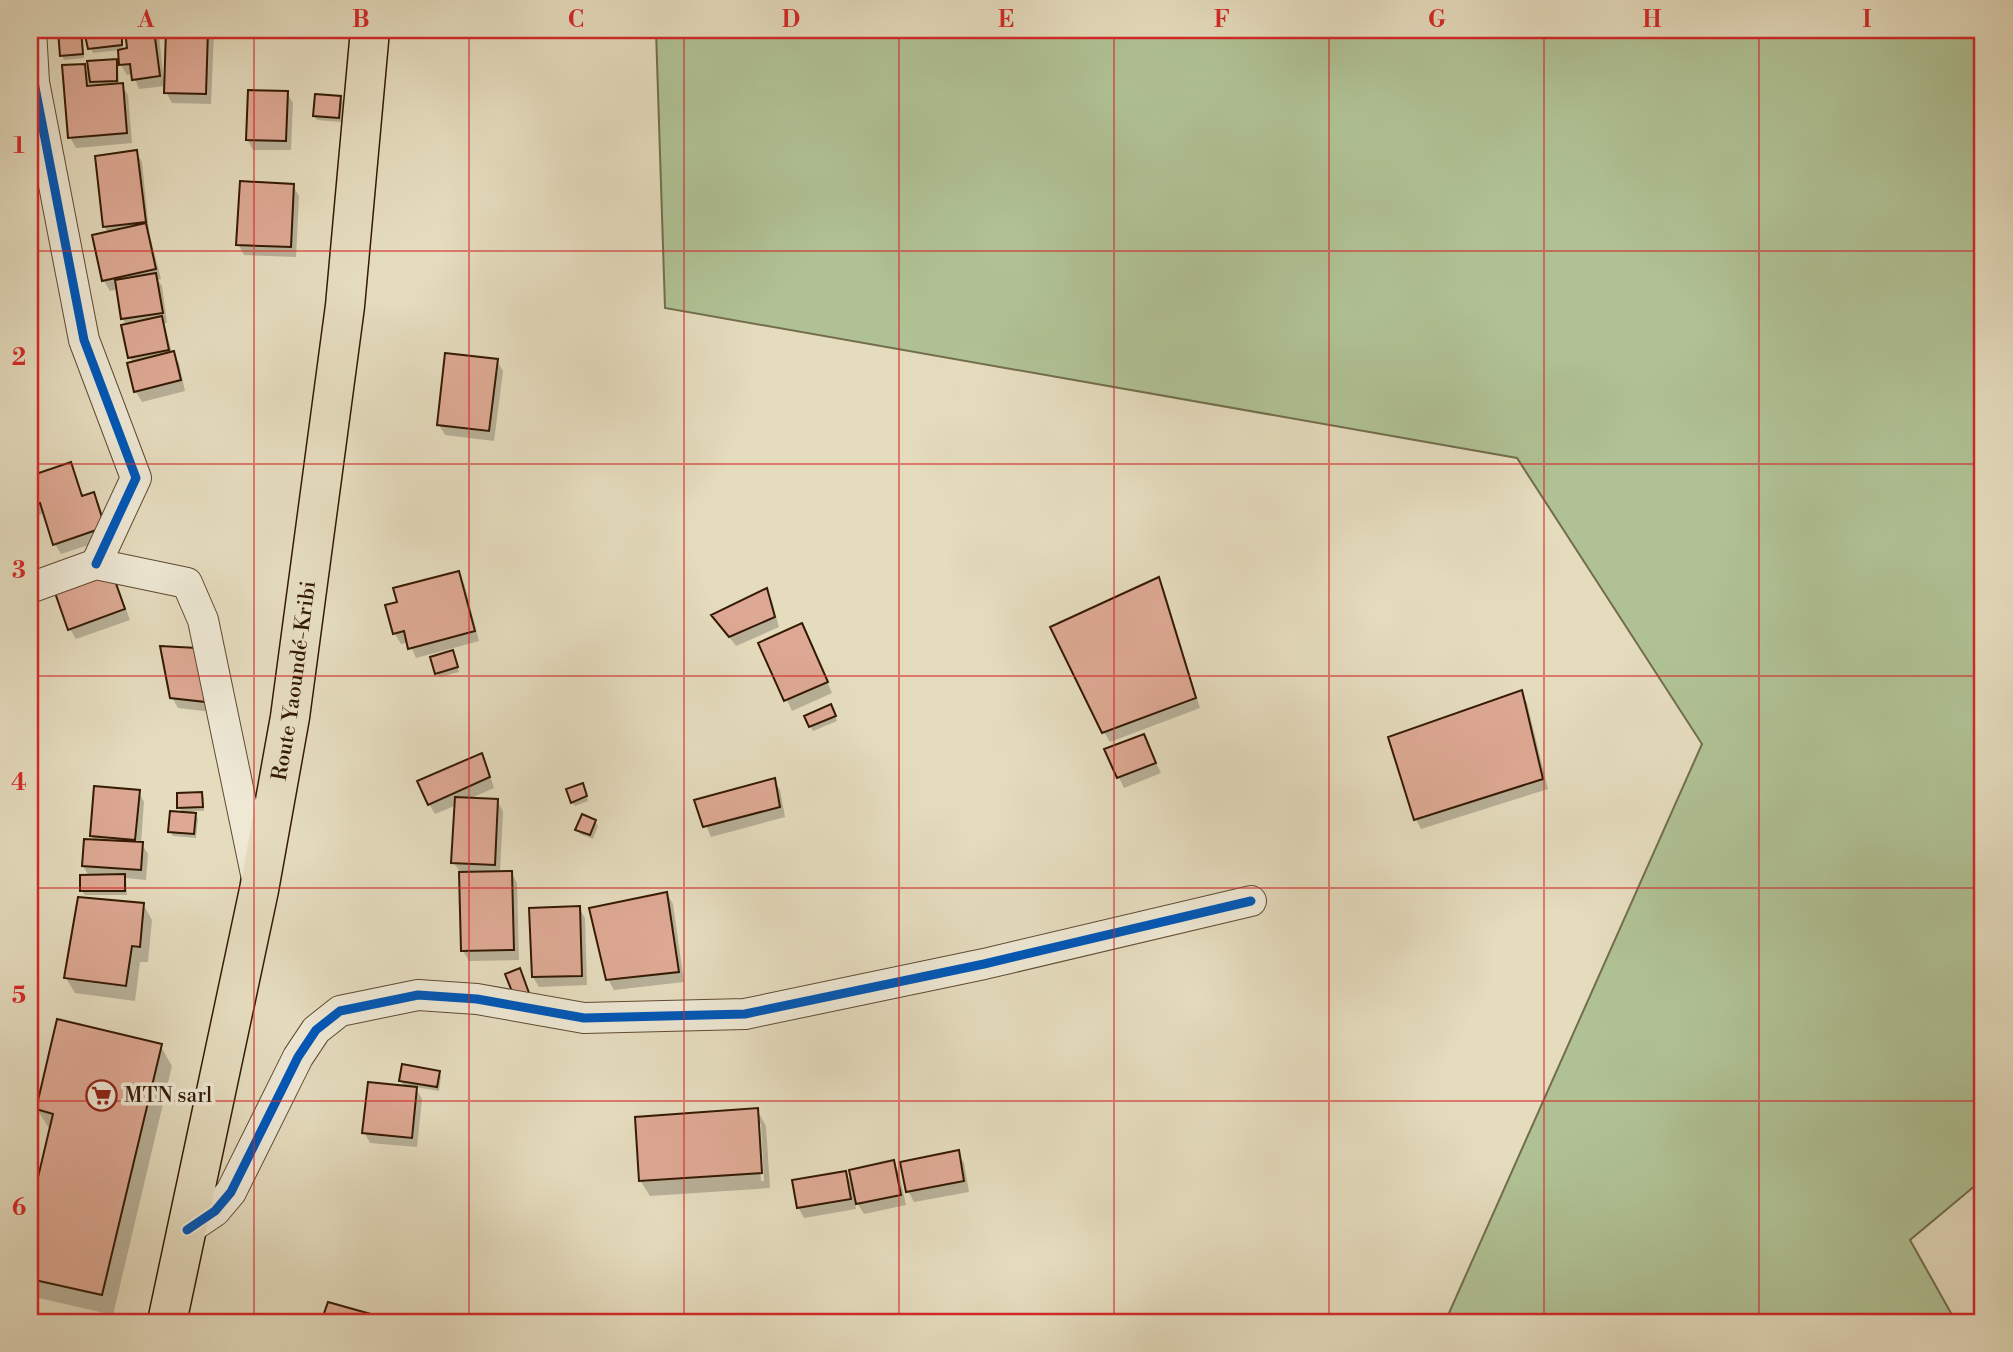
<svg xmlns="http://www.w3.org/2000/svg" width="2013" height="1352" font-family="'Libre Bodoni',serif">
	<rect width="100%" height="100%" fill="#e5dcbe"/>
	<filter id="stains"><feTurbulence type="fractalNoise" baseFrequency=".00286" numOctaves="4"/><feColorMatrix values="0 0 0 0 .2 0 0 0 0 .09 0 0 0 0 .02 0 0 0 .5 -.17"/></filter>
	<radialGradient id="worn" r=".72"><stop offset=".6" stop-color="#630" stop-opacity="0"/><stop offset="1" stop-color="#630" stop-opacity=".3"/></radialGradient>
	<path fill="#b0c295" stroke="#726e4c" stroke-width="2" d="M656 30H1983V1179L1910 1240 1956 1322H1445L1702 744 1517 458 665 308Z"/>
	<path fill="#0003" fill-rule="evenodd" d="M80 30 83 35 84 58 64 60 62 55Z
		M121 30 123 51 129 50 127 30H155L159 36 164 83H166L168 30H212L214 33 211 104 172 103 166 92V86L139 89 133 74 127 75 121 65 120 50 93 53 86 33Z
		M116 61 118 65 119 85H122L128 95 132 143 76 148 70 137 84 66 91 77Z
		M287 93 293 103 291 150H253L247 139Z
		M340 97 343 102 341 122 317 120 314 116Z
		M136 152 142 162 149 232 161 279 158 280 162 286 167 323H164L172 353 179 363 185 391 142 402 136 392 129 364 133 363 130 357 126 325 122 318 118 289 110 291 104 281 94 236 108 233 105 227Z
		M293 186 299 196 296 257 244 255 238 244Z
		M497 361 503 371 494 441 445 435 439 425Z
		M70 464 84 497 93 494 99 504 110 538 61 554 55 544 45 513 30 518V477Z
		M108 559 130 620 76 639 70 629Z
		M458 573 464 583 479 641 416 658 409 642 401 644 395 634 387 607 399 603Z
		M1158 579 1164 589 1200 708 1110 742 1104 732Z
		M766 591 772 601 779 627 736 646 713 616Z
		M807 636 832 693 792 711 761 644Z
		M196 649 212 712 178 708 172 697Z
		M454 656 459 672 440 677 437 673Z
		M1521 693 1527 703 1548 789 1421 829 1416 819Z
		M833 711 837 721 813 731 810 726Z
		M1143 736 1161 773 1124 788 1106 750Z
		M482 756 487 766 494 788 469 799 497 801 503 811 500 873 511 872 517 883 519 960 469 961 463 951 461 873 453 862 457 805 435 814 429 804Z
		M774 780 780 790 785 817 711 837 696 801Z
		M585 790 588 801 575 806 572 802Z
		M138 791 144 802 141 843 148 854 146 880 126 878 127 895H85L82 891 89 876 83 866 95 841 92 836Z
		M201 794 204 798V811H193L198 819 196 838 173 836 170 831 183 814 179 807Z
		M595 821 598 826 593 839 580 834 577 830Z
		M667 894 673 904 684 982 614 990 608 979Z
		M143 904 152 920 148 962H140L135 1001 75 993 66 978Z
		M579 908 585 918 587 985 539 987 533 977 531 910Z
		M160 1045 172 1066 113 1315 30 1296V1218L50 1130 37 1109Z
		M439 1072 441 1077 439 1091 415 1087 422 1099 417 1147 370 1143 364 1132 405 1088 401 1081Z
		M757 1110 766 1126 770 1188 650 1196 640 1180ZM757 1124H761L764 1181H761Z
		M958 1152 964 1163 969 1192 914 1202 908 1191Z
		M894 1162 899 1173 906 1205 864 1214 854 1198 856 1209 804 1218 798 1207 845 1172 853 1186Z"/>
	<path fill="#dea994" stroke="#341a04" stroke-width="2" d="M58 30H81L83 54 60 56Z
		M97 30H122V45L88 49 84 31Z
		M125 30H154L160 76 132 80 130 64 119 65 118 50 127 48Z
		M166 30H208L206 94 164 93Z
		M117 59V81L90 82 87 61Z
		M85 64 87 86 123 83 127 133 68 138 62 65Z
		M248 90 288 91 286 141 246 140Z
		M315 94 341 96 339 118 313 116Z
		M137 150 146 222 103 227 95 156Z
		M240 181 294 184 291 247 236 245Z
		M146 223 156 269 102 281 92 235Z
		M156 273 163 313 121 319 115 280Z
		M162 316 169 350 128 358 121 325Z
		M174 351 181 380 134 392 127 363Z
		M445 353 498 359 489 431 437 425Z
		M71 462 82 496 94 492 105 527 53 545 40 503 30 506V476Z
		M103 547 125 609 68 630 46 567Z
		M459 571 475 631 408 649 404 631 393 634 385 605 397 602 393 588Z
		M1159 577 1196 698 1102 733 1050 627Z
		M767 588 775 617 729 637 711 615Z
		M802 623 828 682 784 701 758 643Z
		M160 646 197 648 206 702 170 698Z
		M453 650 458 667 435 674 430 657Z
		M1522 690 1543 779 1414 820 1388 737Z
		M831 704 836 716 809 727 804 716Z
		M1144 734 1156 763 1117 778 1104 749Z
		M482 753 490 777 428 805 417 781Z
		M775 778 780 807 703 827 694 800Z
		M583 783 587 796 571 803 566 789Z
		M94 786 140 790 135 840 90 836Z
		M202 792 203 807 177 808V793Z
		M455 797 498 799 495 865 451 863Z
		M170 811 196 813 194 834 168 832Z
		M582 814 596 820 590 835 575 830Z
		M84 839 143 842 141 870 82 866Z
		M512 871 514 950 461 951 459 872Z
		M125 874V891H80V875Z
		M667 892 679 972 606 980 589 908Z
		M78 897 144 903 140 947 132 946 126 986 64 978Z
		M580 906 582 976 532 977 529 908Z
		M520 968 529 993 515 999 505 974Z
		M57 1019 162 1044 102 1295 30 1279V1211L53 1114 36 1109Z
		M402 1064 440 1071 437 1087 399 1081Z
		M368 1082 417 1087 412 1138 362 1133Z
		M758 1108 762 1173 639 1181 635 1117Z
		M959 1150 964 1181 906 1192 900 1162Z
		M894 1160 901 1195 856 1204 849 1170Z
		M846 1171 851 1199 797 1208 792 1180Z
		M328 1302 392 1320 391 1322H321Z"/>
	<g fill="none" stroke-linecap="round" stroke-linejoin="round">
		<defs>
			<path id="minor" d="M31 30 34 82 84 340 136 478 96 564
				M30 588 96 564 187 583 203 620 257 879
				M187 1230 215 1211 231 1192 298 1057 316 1030 340 1011 418 995 477 999 584 1018 745 1014 984 964 1251 901"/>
			<g id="primary">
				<path id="s1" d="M167 1322 259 890 290 717 345 306 370 30"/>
			</g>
		</defs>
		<use href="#minor" stroke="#604a32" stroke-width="32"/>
		<use href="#primary" stroke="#341a04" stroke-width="41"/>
		<use href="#minor" stroke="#eee8d5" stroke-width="30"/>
		<use href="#primary" stroke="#e5dcbe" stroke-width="38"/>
		<defs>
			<path id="cycleway" d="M31 30 34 82 84 340 136 478 96 564
				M187 1230 215 1211 231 1192 298 1057 316 1030 340 1011 418 995 477 999 584 1018 745 1014 984 964 1251 901"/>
		</defs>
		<use href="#cycleway" stroke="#eee8d5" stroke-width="13"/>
		<use href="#cycleway" stroke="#0057b8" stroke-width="9"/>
	</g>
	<path fill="none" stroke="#d62828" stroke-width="2" stroke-opacity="0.55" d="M254 30V1322M469 30V1322M684 30V1322M899 30V1322M1114 30V1322M1329 30V1322M1544 30V1322M1759 30V1322M30 251H1983M30 464H1983M30 676H1983M30 888H1983M30 1101H1983"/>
	<defs>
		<symbol id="supermarket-ring" viewBox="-11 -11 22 22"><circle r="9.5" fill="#eee8d5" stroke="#8f2418" stroke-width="1.5"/><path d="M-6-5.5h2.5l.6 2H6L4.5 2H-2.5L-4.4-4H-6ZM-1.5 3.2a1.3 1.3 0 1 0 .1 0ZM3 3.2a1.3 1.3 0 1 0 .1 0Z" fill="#8f2418"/></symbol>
	</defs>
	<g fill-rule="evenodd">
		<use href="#supermarket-ring" x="84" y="1078" width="35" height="35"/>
	</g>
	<g text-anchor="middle" stroke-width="7" stroke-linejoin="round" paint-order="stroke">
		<g font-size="21" fill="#341a04" stroke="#eee8d5">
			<text dy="7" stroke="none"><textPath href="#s1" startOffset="654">Route Yaoundé-Kribi</textPath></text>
		</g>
		<g font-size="21" fill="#341a04" stroke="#eee8d5" text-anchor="start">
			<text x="124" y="1102">MTN sarl</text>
		</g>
	</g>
	<rect width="2013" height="1352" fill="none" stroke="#e5dcbe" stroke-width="77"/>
	<rect x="38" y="38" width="1936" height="1276" fill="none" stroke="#d62828" stroke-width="2.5"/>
	<g font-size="23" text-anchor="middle" font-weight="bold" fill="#d62828">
		<text x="146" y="27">A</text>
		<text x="361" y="27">B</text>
		<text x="576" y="27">C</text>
		<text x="791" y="27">D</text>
		<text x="1006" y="27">E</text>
		<text x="1222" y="27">F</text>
		<text x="1437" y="27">G</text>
		<text x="1652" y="27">H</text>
		<text x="1867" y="27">I</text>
		<text x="19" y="153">1</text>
		<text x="19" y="365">2</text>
		<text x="19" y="578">3</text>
		<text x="19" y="790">4</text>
		<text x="19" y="1003">5</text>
		<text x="19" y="1215">6</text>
	</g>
	<rect width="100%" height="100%" filter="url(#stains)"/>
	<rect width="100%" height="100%" fill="url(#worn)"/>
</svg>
